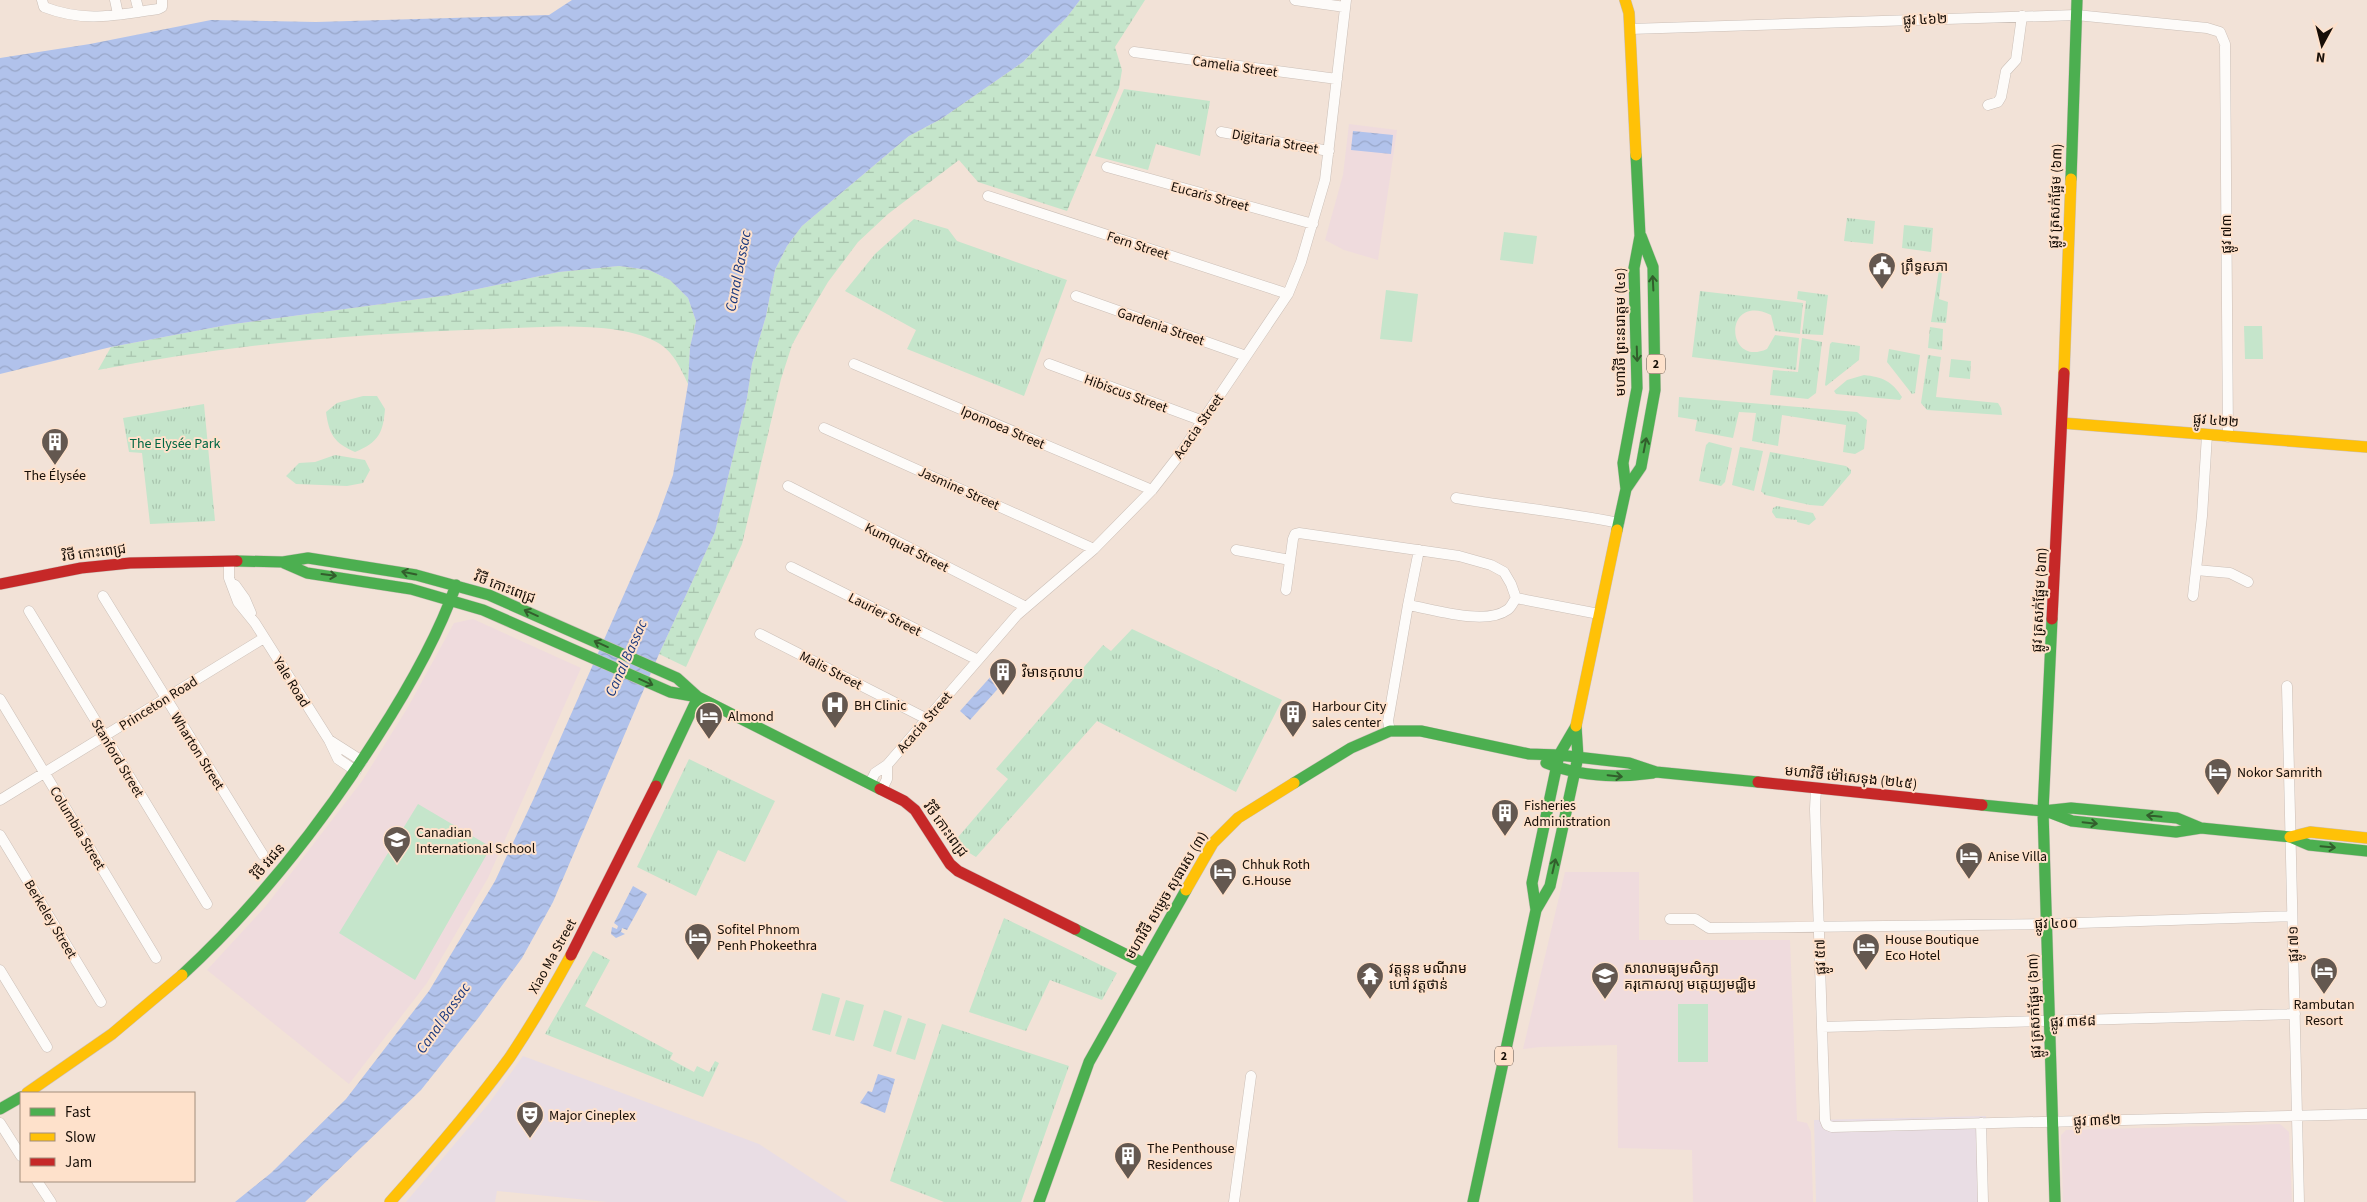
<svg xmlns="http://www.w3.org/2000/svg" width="2367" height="1202" font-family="'Source Sans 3','Noto Sans Khmer',sans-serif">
	<defs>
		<pattern id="grass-tufts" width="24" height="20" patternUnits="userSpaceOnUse" patternTransform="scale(1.25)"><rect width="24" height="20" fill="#c5e5cb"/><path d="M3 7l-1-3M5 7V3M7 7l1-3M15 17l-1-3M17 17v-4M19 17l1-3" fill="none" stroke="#a8c3ad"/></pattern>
		<pattern id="wetland-marsh" width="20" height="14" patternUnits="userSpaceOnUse" patternTransform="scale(1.25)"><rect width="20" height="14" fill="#c5e5cb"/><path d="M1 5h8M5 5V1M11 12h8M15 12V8" fill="none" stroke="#a8c3ad"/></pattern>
		<pattern id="water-waves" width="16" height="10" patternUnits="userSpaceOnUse" patternTransform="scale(1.25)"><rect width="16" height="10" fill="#b1c2eb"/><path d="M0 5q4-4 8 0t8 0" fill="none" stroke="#98a6c8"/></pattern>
	</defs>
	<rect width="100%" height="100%" fill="#f2e2d7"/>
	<path fill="#e9dde4" d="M523 1056 759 1144 848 1202H607L497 1191 495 1202H406L490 1102Z
		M1986 1116 1988 1202H1816L1814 1120Z"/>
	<path fill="#efdbdd" d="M1349 124 1397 130 1378 260 1344 250 1325 240 1343 175Z
		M473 619 581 668 488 878 427 983 349 1084 207 970 265 907 362 781 408 707 454 623Z
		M1565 872H1639V940H1790L1797 1121 1807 1123 1811 1132 1813 1202H1693L1692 1150 1618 1148 1617 1045 1540 1047 1523 1049Z
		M2280 1124 2289 1132 2292 1202H2063L2061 1135 2066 1130Z"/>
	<path fill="url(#grass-tufts)" d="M1124 89 1210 101 1200 156 1156 144 1148 170 1095 156Z
		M1847 218 1875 221 1873 244 1844 241Z
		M914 219 948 229 957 241 1067 280 1024 396 907 349 916 330 845 291 875 254Z
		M1904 225 1933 228 1931 252 1902 248Z
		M1940 263 1943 264 1939 299 1948 302 1946 323 1931 322Z
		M1700 291 1803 303 1800 334 1775 331 1771 315C1723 292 1725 368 1767 349L1775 335 1799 338 1796 370 1692 357Z
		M1798 291 1828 295 1823 335 1802 334 1806 301 1797 299Z
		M1930 327 1943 329 1942 350 1928 348Z
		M1802 338 1822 342 1816 393 1808 399 1770 395 1773 370 1798 372Z
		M1832 342 1860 346 1859 360 1826 386 1825 385 1830 344Z
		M1889 349 1920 355 1915 393 1912 394 1887 362Z
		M1928 355 1941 357 1936 397 1998 403 2001 408 2002 415 1927 410 1921 403Z
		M1951 359 1971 361 1970 379 1949 377Z
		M1864 375C1882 377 1892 381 1902 397L1900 400 1836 394 1834 391 1847 380Z
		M363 396H377L385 409C383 433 379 442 355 452 334 443 329 434 326 412L337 403Z
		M1679 397 1857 412 1867 420 1864 449 1855 454 1843 452 1846 425 1782 415 1778 446 1752 441 1756 413 1739 412 1733 438 1695 431 1697 420 1678 417Z
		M204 404 215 521 150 524 142 453 129 452 123 418Z
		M1709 442 1732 448 1725 482 1721 486 1699 481 1706 445Z
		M1740 447 1763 451 1754 491 1732 485Z
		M1770 452 1846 466 1851 470V473L1823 506 1810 505 1765 495 1761 491Z
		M335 455 365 460 370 470 363 483 347 486 296 484 286 476 299 463 315 462Z
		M1777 506 1813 513 1816 519 1809 525 1797 522V520L1776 518 1772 512 1773 508Z
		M1132 629 1282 700 1236 792 1097 721 976 857 953 843 1008 779 996 769 1103 645 1111 651Z
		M689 759 775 801 745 862 718 850 696 896 637 867Z
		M1004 918 1117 973 1102 1000 1050 980 1026 1031 969 1012Z
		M593 951 610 960 585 1006 673 1053 670 1059 694 1072 697 1066 709 1072 715 1061 719 1063 703 1097 545 1034Z
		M942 1024 1069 1066 1021 1202H944L890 1181Z"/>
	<path fill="url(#wetland-marsh)" d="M1080 0H1145L1115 47 1122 70 1119 88 1067 211 978 182 959 160 888 214 858 242 828 282 809 314 792 345 781 379 742 544 686 667 659 654 715 532 747 398 752 364 766 316 775 270 787 246 802 226 909 136 941 119 1023 62 1067 17Z
		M619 266 649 270 670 280 688 298 696 321 690 347 688 384C681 369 674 353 660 344 622 320 540 327 496 329 363 333 229 344 98 370L111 347 227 325 449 295 559 272Z"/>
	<path fill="#c5e5cb" d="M1504 232 1537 236 1533 264 1500 260Z
		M1386 290 1418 294 1412 342 1380 339Z
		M2244 326H2262L2263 359H2245Z
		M418 804 491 847 415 980 339 933Z
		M822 993 840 998 830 1035 812 1030Z
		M846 1000 864 1005 854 1041 835 1036Z
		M1678 1004H1708V1062H1678Z
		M884 1010 902 1016 891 1052 873 1046Z
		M908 1018 926 1024 915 1060 896 1054Z"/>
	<path fill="url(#water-waves)" d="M572 0H1080L1067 17 1023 62 941 119 909 136 802 226 787 246 775 270 766 316 752 364 747 398 715 532 659 654 553 902 522 958 479 1017 421 1090 305 1202H235L271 1173 346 1099 429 991 495 881 534 798 656 522 673 475 688 384 690 347 696 321 688 298 670 280 649 270 619 266 559 272 449 295 227 325 111 347 0 374V58L90 44 211 20 316 22 549 15Z
		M1353 131 1393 135 1391 154 1351 150Z
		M993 674 1003 683 970 720 960 711Z
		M633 886 647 894 627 930 622 928 621 932 625 934 616 938 611 934 612 927 617 929 618 926 614 923Z
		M878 1074 895 1079 885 1113 860 1103 868 1091 872 1092Z"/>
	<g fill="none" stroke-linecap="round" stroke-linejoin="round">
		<defs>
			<path id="street" d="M42 0 44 7C85 23 116 15 158 9L162 7V0
				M115 0 118 14
				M136 0 139 12
				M1295 0 1345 7
				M1630 29 2076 15 2207 28 2220 32 2225 44 2228 437
				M1134 52 1337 79
				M1988 105 1998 102 2001 97 2006 71 2016 60 2022 16
				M1221 132 1329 151
				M1107 167 1313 224
				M988 196 1288 294
				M1076 296 1246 356
				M854 364 1152 490
				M1049 364 1203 421
				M824 428 1094 549
				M788 486 1026 607
				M1456 498C1510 507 1565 512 1619 523
				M1236 550 1290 560
				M229 561V578L238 602 255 623 329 740 338 759 356 771
				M791 567 978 660
				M2196 570 2230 573 2248 582
				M235 585 245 599 251 613
				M1286 590 1293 539 1295 534 1299 533 1459 556 1491 565 1504 572 1511 584 1516 598
				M103 596 263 855
				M2193 596 2202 516 2207 435
				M1516 598 1599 614
				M1408 605 1419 550
				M29 611 207 904
				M760 634 927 719
				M2287 686 2299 1202
				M0 699 156 958
				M1390 731 1388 721 1408 605C1433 609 1485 626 1507 610 1511 608 1513 602 1516 598
				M329 740 362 761
				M870 783 875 773 887 765 1017 615 1094 549 1152 490 1180 454 1288 294 1301 262 1325 180 1346 0
				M1816 788 1815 809 1825 1120 1827 1125 1832 1127 2367 1114
				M882 789 887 779V765
				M0 800 264 638
				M0 835 101 1002
				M1670 919H1695L1709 928 2047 924 2292 916
				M0 970 47 1047
				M1822 1027 2295 1014
				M0 1123 21 1156
				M1981 1123 1983 1202
				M37 1181 51 1202
				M1234 1202 1251 1076"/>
			<path id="fast" d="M2071 179 2077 0
				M1626 489 1641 467 1655 390 1653 267 1641 236
				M1617 530 1626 489 1623 463 1637 388 1634 268 1640 236 1636 155
				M237 561 283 562 308 558 416 575 489 595 677 678 698 697 880 789
				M284 563 307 573 411 589 483 610 670 692 698 697
				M2052 619 2043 811 2055 1202
				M1546 763C1580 777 1617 778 1653 773
				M1294 783 1351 748 1390 731H1421L1529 754 1559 755 1629 763 1656 772 1758 782
				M656 786 698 697
				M1982 805 2043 811 2071 808 2177 818 2201 828
				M2046 811 2072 821 2176 832 2201 828 2290 837 2309 845 2367 851
				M1536 910 1532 883 1559 755 1576 726
				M1075 929 1143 963
				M182 975C258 905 322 823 377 737 408 689 437 639 456 585
				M0 1109 21 1097
				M1039 1202 1089 1062 1186 890
				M1473 1202 1536 910 1550 886 1578 757 1576 726"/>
			<path id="slow" d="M1625 0 1629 13 1636 155
				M2064 373 2071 179
				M2062 423 2367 447
				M1576 726 1617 530
				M2290 837 2310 832 2367 838
				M1186 890 1213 843 1238 818 1294 783
				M27 1093 112 1034 182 975
				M390 1202C432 1155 473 1108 510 1057 532 1024 552 990 571 955"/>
			<path id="jam" d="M0 584 81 568 130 563 237 561
				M2052 619 2064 373
				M1758 782 1982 805
				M880 789 904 801 915 810 950 864 958 871 1075 929
				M571 955 656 786"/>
		</defs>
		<use href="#street" stroke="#cbbfb7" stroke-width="11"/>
		<use href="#fast" stroke="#cbbfb7" stroke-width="12"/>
		<use href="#slow" stroke="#cbbfb7" stroke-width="12"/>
		<use href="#jam" stroke="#cbbfb7" stroke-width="12"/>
		<use href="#street" stroke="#fdfbf9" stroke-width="10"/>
		<use href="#fast" stroke="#4caf50" stroke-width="11"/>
		<use href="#slow" stroke="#ffc107" stroke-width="11"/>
		<use href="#jam" stroke="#c62828" stroke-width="11"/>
	</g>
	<defs><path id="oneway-shaft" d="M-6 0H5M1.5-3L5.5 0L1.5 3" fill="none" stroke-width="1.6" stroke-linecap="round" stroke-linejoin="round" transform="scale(1.25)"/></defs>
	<g stroke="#325e2c">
		<use href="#oneway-shaft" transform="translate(1653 283) rotate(-93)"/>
		<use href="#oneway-shaft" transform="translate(1637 354) rotate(88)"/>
		<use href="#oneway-shaft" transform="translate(1645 445) rotate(-79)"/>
		<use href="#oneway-shaft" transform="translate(409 573) rotate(-169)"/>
		<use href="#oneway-shaft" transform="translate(329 575) rotate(7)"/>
		<use href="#oneway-shaft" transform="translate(531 613) rotate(-156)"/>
		<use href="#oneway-shaft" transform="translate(601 644) rotate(-156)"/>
		<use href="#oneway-shaft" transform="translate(646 682) rotate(24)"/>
		<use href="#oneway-shaft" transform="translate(1615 776) rotate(6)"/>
		<use href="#oneway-shaft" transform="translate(2154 816) rotate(-174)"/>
		<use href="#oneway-shaft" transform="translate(2090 823) rotate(6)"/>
		<use href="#oneway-shaft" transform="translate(2328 847) rotate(5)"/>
		<use href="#oneway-shaft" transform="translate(1554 866) rotate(-77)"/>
	</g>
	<defs>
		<symbol id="civic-pin" viewBox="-11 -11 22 30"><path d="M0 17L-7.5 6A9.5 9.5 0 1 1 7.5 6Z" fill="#645850" stroke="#fee1cb"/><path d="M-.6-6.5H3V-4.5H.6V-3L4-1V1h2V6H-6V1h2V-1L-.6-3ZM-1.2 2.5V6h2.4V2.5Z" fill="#fff"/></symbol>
		<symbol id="building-pin" viewBox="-11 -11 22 30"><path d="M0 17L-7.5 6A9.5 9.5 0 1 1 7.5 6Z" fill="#645850" stroke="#fee1cb"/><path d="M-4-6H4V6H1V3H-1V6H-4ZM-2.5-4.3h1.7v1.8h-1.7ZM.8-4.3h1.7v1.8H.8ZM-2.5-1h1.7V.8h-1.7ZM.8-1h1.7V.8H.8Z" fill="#fff"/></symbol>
		<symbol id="hospital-pin" viewBox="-11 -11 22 30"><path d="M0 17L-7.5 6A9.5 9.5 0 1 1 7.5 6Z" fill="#645850" stroke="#fee1cb"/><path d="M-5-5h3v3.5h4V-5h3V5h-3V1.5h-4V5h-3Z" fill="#fff"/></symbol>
		<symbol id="hotel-pin" viewBox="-11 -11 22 30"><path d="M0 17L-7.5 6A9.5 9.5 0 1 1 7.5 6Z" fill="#645850" stroke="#fee1cb"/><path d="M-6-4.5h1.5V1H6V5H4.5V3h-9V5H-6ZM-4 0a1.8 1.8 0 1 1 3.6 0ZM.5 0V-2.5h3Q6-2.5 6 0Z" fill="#fff"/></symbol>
		<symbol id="school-pin" viewBox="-11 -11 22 30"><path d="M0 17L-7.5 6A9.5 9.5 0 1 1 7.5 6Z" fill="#645850" stroke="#fee1cb"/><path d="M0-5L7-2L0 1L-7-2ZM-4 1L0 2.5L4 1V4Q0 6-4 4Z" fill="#fff"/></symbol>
		<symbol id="temple-pin" viewBox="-11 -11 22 30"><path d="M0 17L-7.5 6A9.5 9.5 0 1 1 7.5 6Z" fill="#645850" stroke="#fee1cb"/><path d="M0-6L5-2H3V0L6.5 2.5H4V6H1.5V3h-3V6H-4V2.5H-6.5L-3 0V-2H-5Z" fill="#fff"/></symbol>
		<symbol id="theatre-pin" viewBox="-11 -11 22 30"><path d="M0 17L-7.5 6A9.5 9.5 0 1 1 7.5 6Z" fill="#645850" stroke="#fee1cb"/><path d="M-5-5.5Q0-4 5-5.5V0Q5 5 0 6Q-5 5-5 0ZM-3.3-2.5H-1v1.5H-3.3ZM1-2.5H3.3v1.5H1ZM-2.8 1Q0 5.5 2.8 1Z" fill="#fff"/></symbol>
	</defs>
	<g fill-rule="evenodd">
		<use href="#civic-pin" x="1866" y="250" width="32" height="43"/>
		<use href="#building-pin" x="39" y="426" width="32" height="43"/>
		<use href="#building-pin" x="987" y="656" width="32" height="43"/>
		<use href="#hospital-pin" x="819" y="689" width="32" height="43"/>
		<use href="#building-pin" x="1277" y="698" width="32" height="43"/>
		<use href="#hotel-pin" x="693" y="700" width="32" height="43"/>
		<use href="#hotel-pin" x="2202" y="756" width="32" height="43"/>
		<use href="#building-pin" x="1489" y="797" width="32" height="43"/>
		<use href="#school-pin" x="381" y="824" width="32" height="43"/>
		<use href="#hotel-pin" x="1953" y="840" width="32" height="43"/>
		<use href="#hotel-pin" x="1207" y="856" width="32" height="43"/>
		<use href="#hotel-pin" x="682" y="921" width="32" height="43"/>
		<use href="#hotel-pin" x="1850" y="931" width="32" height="43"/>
		<use href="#hotel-pin" x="2308" y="955" width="32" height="43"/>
		<use href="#temple-pin" x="1354" y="960" width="32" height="43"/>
		<use href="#school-pin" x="1589" y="960" width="32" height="43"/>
		<use href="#theatre-pin" x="514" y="1099" width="32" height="43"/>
		<use href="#building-pin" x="1112" y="1140" width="32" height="43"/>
	</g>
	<g text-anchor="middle" stroke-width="4" stroke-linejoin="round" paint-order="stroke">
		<g fill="#fee1cb" stroke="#5c4d42" stroke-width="1">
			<rect x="1647" y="354.5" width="18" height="19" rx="4"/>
			<rect x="1495" y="1046.5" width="18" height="19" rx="4"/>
		</g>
		<g font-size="12" font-weight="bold" fill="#170e07">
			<text x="1656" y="368">2</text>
			<text x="1504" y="1060">2</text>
		</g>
		<g font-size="14" fill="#170e07" stroke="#fee1cb">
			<text transform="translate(1925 19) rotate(-2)" y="5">ផ្លូវ ៤៦២</text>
			<text transform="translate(1235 66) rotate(8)" y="5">Camelia Street</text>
			<text transform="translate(1275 141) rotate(10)" y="5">Digitaria Street</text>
			<text transform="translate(1210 196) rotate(15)" y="5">Eucaris Street</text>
			<text transform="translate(2055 196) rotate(-88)" y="5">ផ្លូវ ត្រសក់ផ្អែម (៦៣)</text>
			<text transform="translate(2226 234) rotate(-90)" y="5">ផ្លូវ ៧៣</text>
			<text transform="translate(1138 245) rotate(18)" y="5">Fern Street</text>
			<text transform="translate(1161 326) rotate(19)" y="5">Gardenia Street</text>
			<text transform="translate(1620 332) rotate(-90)" y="5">មហាវិថី ព្រះនរោត្តម (៤១)</text>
			<text transform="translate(1126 393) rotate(20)" y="5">Hibiscus Street</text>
			<text transform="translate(2216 420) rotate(5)" y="5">ផ្លូវ ៤២២</text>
			<text transform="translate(1198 426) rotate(-55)" y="5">Acacia Street</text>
			<text transform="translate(1003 427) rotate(23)" y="5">Ipomoea Street</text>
			<text transform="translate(959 488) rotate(24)" y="5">Jasmine Street</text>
			<text transform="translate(907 547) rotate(27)" y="5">Kumquat Street</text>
			<text transform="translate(94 552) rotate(-7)" y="5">វិថី កោះពេជ្រ</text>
			<text transform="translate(505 587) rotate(21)" y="5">វិថី កោះពេជ្រ</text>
			<text transform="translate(2039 600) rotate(-87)" y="5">ផ្លូវ ត្រសក់ផ្អែម (៦៣)</text>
			<text transform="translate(885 614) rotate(27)" y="5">Laurier Street</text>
			<text transform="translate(831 670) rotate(27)" y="5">Malis Street</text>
			<text transform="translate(292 682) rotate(58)" y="5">Yale Road</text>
			<text transform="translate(158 703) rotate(-32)" y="5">Princeton Road</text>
			<text transform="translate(924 722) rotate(-49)" y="5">Acacia Street</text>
			<text transform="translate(198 751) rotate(58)" y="5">Wharton Street</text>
			<text transform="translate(118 758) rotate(59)" y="5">Stanford Street</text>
			<text transform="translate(1851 777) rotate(6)" y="5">មហាវិថី ម៉ៅសេទុង (២៤៥)</text>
			<text transform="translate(78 828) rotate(59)" y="5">Columbia Street</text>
			<text transform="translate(946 829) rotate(54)" y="5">វិថី កោះពេជ្រ</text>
			<text transform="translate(268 861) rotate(-49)" y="5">វិថី វរជន</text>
			<text transform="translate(1166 895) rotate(-59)" y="5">មហាវិថី សម្តេច សុធារស (៣)</text>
			<text transform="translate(51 919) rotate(59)" y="5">Berkeley Street</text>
			<text transform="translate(2056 923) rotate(-1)" y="5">ផ្លូវ ៤០០</text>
			<text transform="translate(2293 944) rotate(-91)" y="5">ផ្លូវ ៧១</text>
			<text transform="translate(552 956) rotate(-61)" y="5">Xiao Ma Street</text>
			<text transform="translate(1820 957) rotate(-92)" y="5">ផ្លូវ ៥៧</text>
			<text transform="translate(2034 1006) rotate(-92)" y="5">ផ្លូវ ត្រសក់ផ្អែម (៦៣)</text>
			<text transform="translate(2073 1021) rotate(-2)" y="5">ផ្លូវ ៣៩៨</text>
			<text transform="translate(2097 1120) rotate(-2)" y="5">ផ្លូវ ៣៩២</text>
		</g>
		<g font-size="14" fill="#170e07" stroke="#fee1cb" text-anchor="start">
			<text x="1901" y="271">ព្រឹទ្ធសភា</text>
			<text x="55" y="480" text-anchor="middle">The Élysée</text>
			<text x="1022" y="677">វិមានកុលាប</text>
			<text x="854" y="710">BH Clinic</text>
			<text x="1312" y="711">Harbour City<tspan x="1312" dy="16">sales center</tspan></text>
			<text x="728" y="721">Almond</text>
			<text x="2237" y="777">Nokor Samrith</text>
			<text x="1524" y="810">Fisheries<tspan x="1524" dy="16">Administration</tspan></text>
			<text x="416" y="837">Canadian<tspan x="416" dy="16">International School</tspan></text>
			<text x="1988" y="861">Anise Villa</text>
			<text x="1242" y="869">Chhuk Roth<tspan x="1242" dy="16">G.House</tspan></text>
			<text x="717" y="934">Sofitel Phnom<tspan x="717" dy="16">Penh Phokeethra</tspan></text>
			<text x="1885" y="944">House Boutique<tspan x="1885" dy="16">Eco Hotel</tspan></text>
			<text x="1389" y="973">វត្តនួន មណីរាម<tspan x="1389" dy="16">ហៅ វត្តថាន់</tspan></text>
			<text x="1624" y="973">សាលាមធ្យមសិក្សា<tspan x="1624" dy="16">គរុកោសល្យ មត្តេយ្យមជ្ឈិម</tspan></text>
			<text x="2324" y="1009" text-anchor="middle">Rambutan<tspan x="2324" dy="16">Resort</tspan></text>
			<text x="549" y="1120">Major Cineplex</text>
			<text x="1147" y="1153">The Penthouse<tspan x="1147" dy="16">Residences</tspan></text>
		</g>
		<g font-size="14" fill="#036743" stroke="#fee1cb">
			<text x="175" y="448">The Elysée Park</text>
		</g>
		<g font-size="15" font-style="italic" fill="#17367d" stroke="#fee1cb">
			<text transform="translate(738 271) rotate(-79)" y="5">Canal Bassac</text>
			<text transform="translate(626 658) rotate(-66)" y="5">Canal Bassac</text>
			<text transform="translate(443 1018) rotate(-55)" y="5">Canal Bassac</text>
		</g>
	</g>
	<rect x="20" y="1092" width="175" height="90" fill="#fee1cb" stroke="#a28d7d"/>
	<rect x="30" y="1108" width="25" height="8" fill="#4caf50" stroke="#a28d7d"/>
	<text x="65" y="1117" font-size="15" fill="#170e07">Fast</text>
	<rect x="30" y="1133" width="25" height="8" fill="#ffc107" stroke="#a28d7d"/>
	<text x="65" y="1142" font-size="15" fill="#170e07">Slow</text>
	<rect x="30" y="1158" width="25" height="8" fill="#c62828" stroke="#a28d7d"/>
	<text x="65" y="1167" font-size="15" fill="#170e07">Jam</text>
	<g transform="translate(2322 45) rotate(187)" stroke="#fee1cb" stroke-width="4" paint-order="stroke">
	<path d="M0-4L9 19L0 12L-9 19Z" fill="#170e07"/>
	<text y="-8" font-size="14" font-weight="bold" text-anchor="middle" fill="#170e07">N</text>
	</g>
</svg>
